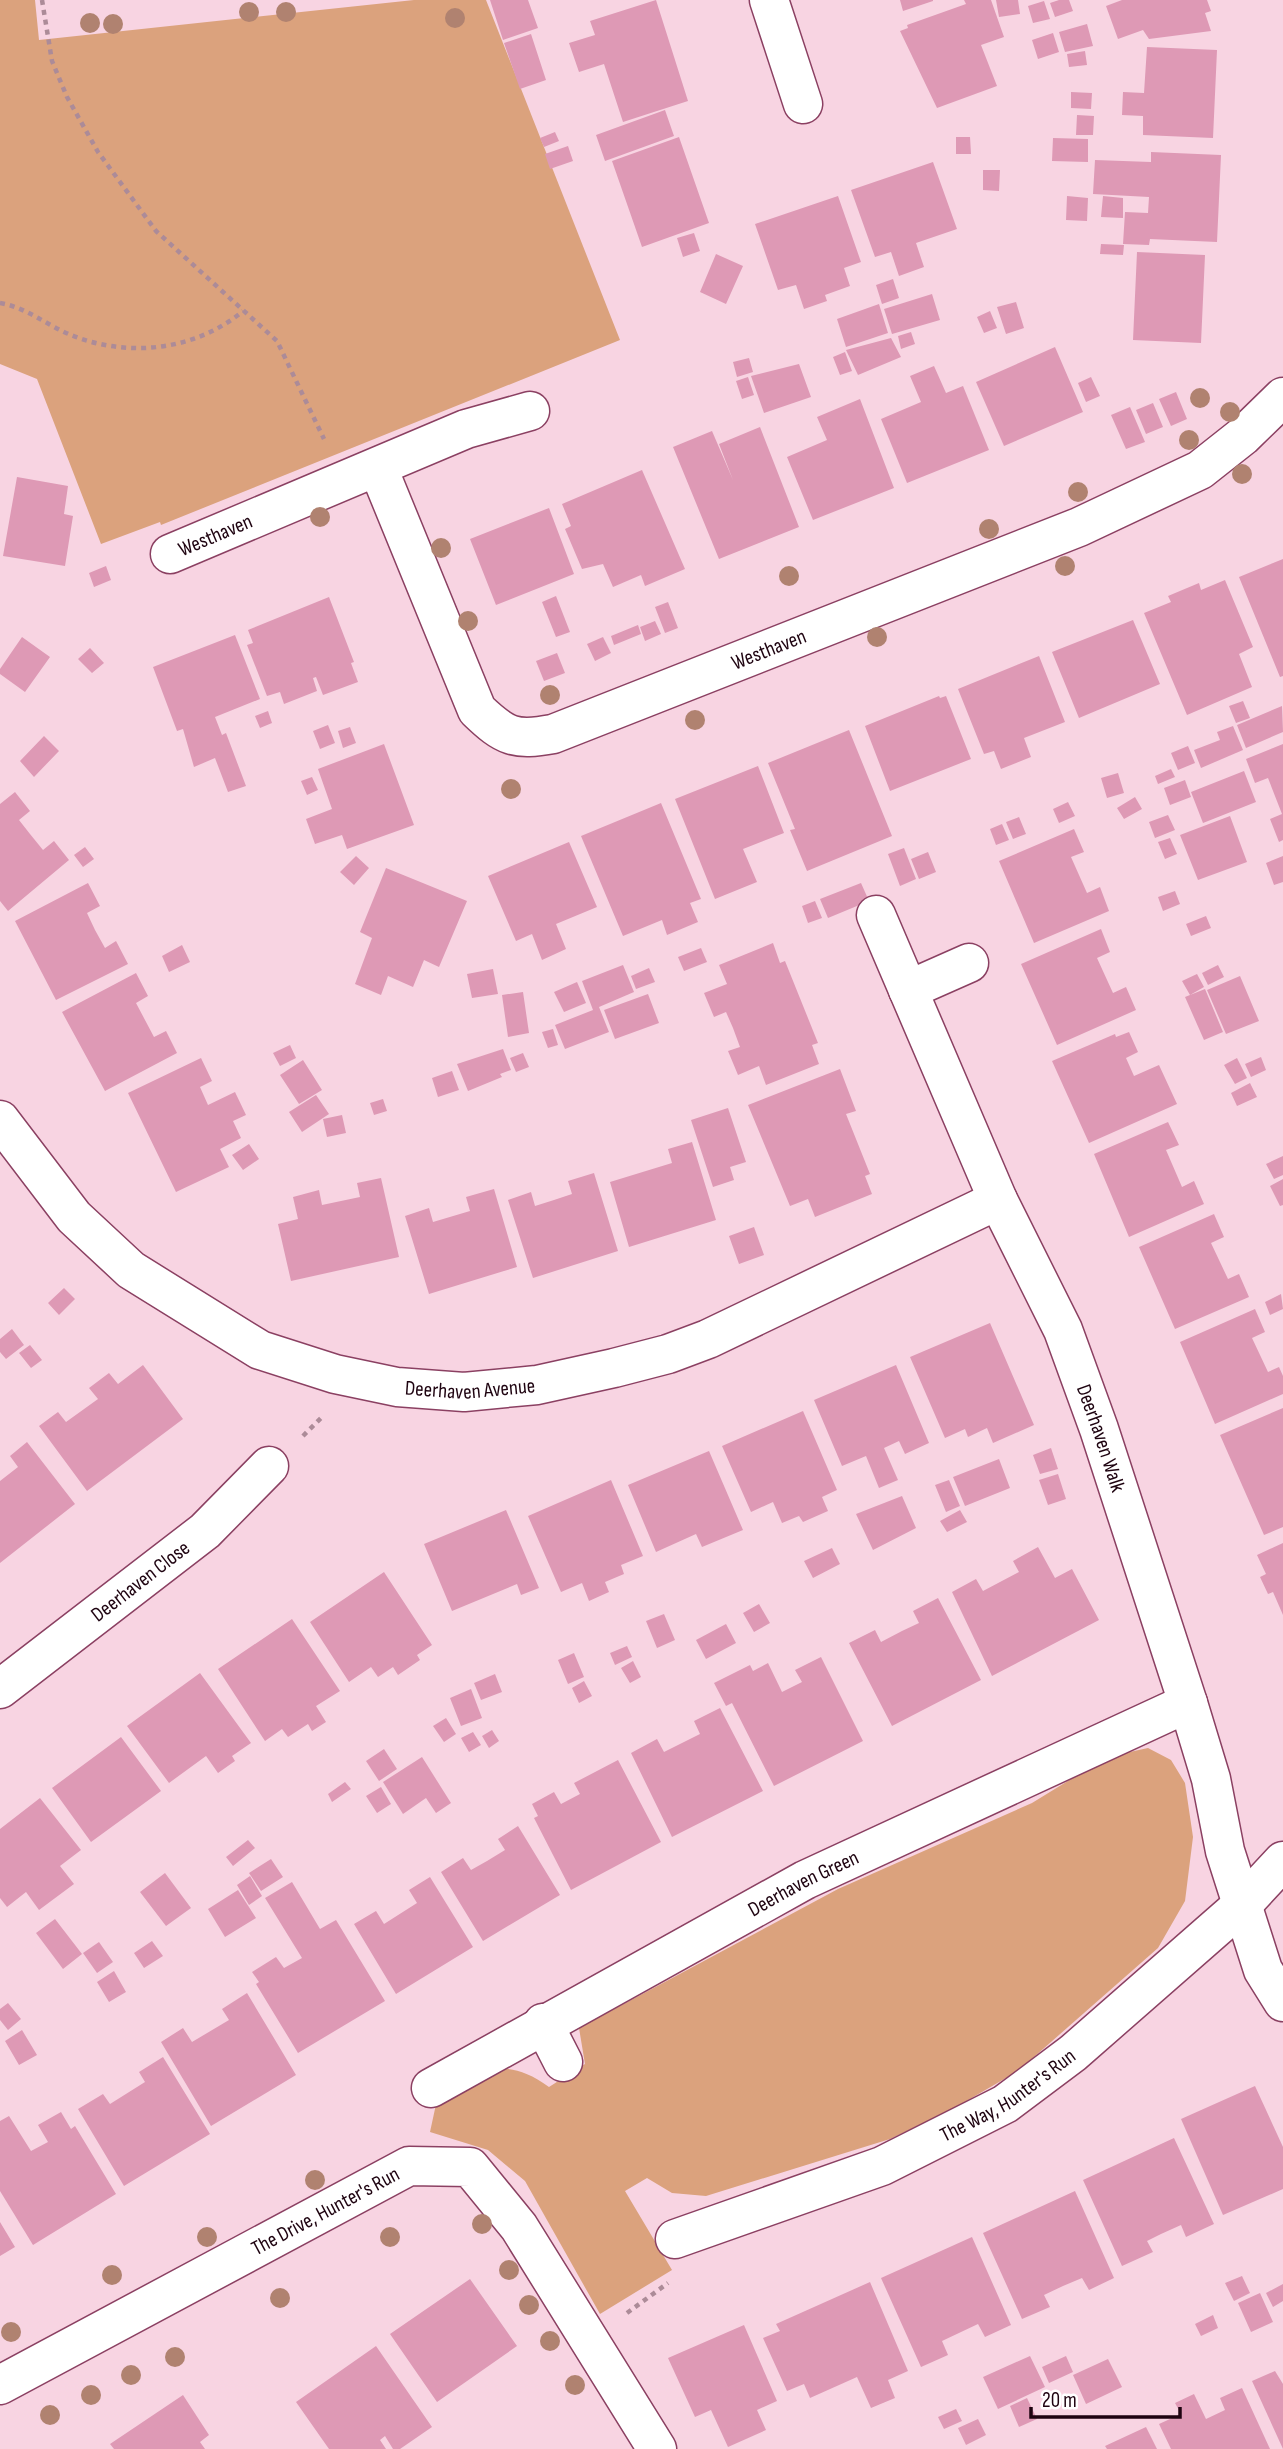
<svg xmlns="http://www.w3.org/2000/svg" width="1283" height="2449" font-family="'Sofia Sans Condensed',sans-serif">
	<rect width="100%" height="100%" fill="#f8d4e2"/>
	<path fill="#dba27d" d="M0 0H35L39 40 414 0H486L620 340 161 525 160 522 101 544 37 379 0 364Z
		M1148 1748 1171 1760 1185 1783 1193 1837 1185 1901 1158 1948 1018 2071 951 2110 890 2139 706 2196 672 2193 647 2178 625 2191 672 2270 600 2314 525 2181 488 2150 430 2132 438 2095C481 2071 504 2054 549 2087L585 2064 579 2028 838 1889 1032 1803 1107 1757Z"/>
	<path fill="#de99b5" d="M490 0H528L538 28 503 40Z
		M656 0 688 101 623 122 604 64 579 72 569 43 595 35 590 21Z
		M900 0H933V1L903 11Z
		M964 0H991L1004 37 981 45 997 86 937 108 900 31 908 28 907 25 966 4Z
		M996 0H1018L1020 14 999 17Z
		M1059 0H1069L1073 11 1055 17 1050 3Z
		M1122 0H1207L1211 11 1205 13 1211 31 1149 39 1143 30 1118 39 1106 6Z
		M1044 1 1050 19 1033 23 1028 6Z
		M1087 24 1093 46 1065 52 1059 32Z
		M1053 33 1059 52 1038 59 1032 40Z
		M531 34 546 80 520 89 504 43Z
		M1147 47 1217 50 1213 138 1143 135V116L1122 115 1123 92 1144 93Z
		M1085 51 1087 65 1069 67 1067 54Z
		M1071 92 1092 93 1091 109 1071 108Z
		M665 110 674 136 605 161 596 135Z
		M1077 115 1094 116 1093 135H1076Z
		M555 132 559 141 544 147 540 138Z
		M679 137 709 223 642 247 612 161Z
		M956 137H970L971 154H956Z
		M1053 138 1088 139V162L1052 161Z
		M568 146 573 161 550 169 545 154Z
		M1151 152 1221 155 1217 242 1150 239 1149 245 1123 244 1125 212 1148 213 1149 197 1093 194 1095 160 1151 162Z
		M933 162 957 229 916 243 924 267 899 276 891 252 875 257 851 190Z
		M983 170H1000L999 191 983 190Z
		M838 196 861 262 844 268 850 286 825 295 827 301 804 309 796 285 778 290 755 224Z
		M1067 196 1088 198 1087 221 1066 220Z
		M1103 196 1123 198V218L1101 217Z
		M694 233 700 251 683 257 677 238Z
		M1101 244 1124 245 1123 255 1100 254Z
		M1137 252 1205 255 1201 343 1133 340Z
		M716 254 743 266 726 304 700 292Z
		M893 279 899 298 882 304 876 285Z
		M932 294 940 320 892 334 884 309Z
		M1016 302 1024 328 1006 334 997 307Z
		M879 304 888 333 846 347 837 319Z
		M990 311 997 328 984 333 977 317Z
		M911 332 915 344 901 349 898 336Z
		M891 338 901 357 858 375 846 350Z
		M1055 347 1083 412 1004 446 976 382Z
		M845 352 852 371 840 375 833 357Z
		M749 358 753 372 737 377 733 362Z
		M799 364 811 397 764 413 751 376Z
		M934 366 946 393 963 386 989 450 907 483 881 419 921 402 910 376Z
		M748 377 754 395 742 399 736 381Z
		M1091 377 1100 396 1086 402 1078 383Z
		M1176 392 1187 419 1171 426 1159 399Z
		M860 399 894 488 813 520 787 457 827 440 817 417Z
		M1153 403 1163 427 1146 434 1136 410Z
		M1130 407 1145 442 1126 449 1111 415Z
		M760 427 799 527 719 559 673 447 712 431 733 480 719 444Z
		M642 470 685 569 645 586 641 575 613 587 603 564 582 569 565 529 571 526 562 504Z
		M17 477 68 486 64 514 73 516 65 566 3 556Z
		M549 508 574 574 496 605 470 539Z
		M1283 559V676L1280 677 1239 577Z
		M106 566 111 580 94 587 89 573Z
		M1225 580 1253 647 1239 654 1252 687 1187 715 1144 613 1171 602 1168 596 1199 583 1201 590Z
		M556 596 570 632 556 637 542 602Z
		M329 597 354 662 351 663 358 682 323 695 316 677 313 678 317 691 284 704 280 692 267 696 247 645 253 643 248 630Z
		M668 602 678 628 665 633 655 607Z
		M1133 620 1160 684 1079 718 1052 652Z
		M655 621 661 634 645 641 640 627Z
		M638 625 641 634 614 645 611 636Z
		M235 635 260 699 215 717 222 735 226 733 246 786 228 792 215 758 194 767 183 729 177 731 153 667Z
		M22 637 50 657 25 692 0 674V669Z
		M603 637 611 653 595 661 587 644Z
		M90 648 104 663 92 673 78 659Z
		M557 653 565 673 544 681 536 661Z
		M1039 656 1065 722 1024 738 1031 757 1001 769 994 751 984 754 958 689Z
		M939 696 940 698 946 696 971 759 890 791 865 726Z
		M1243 701 1250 718 1236 723 1229 706Z
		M1282 706 1283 732 1246 748 1237 725Z
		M268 711 272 723 260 728 255 716Z
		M328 725 335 743 320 749 313 731Z
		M1233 726 1243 750 1201 768 1194 750 1220 740 1217 732Z
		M350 727 356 743 343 748 338 731Z
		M849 730 892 836 807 871 790 830 795 829 768 763Z
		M44 736 59 751 34 777 20 761Z
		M384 744 414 825 347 849 342 835 315 844 306 819 332 809 318 769Z
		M1283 744V840L1279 842 1270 819 1282 814 1268 778 1255 783 1246 759Z
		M1188 746 1195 763 1178 770 1171 753Z
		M758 766 784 833 743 849 757 882 715 899 675 799Z
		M1171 769 1175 777 1158 784 1155 776Z
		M1244 771 1256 802 1203 823 1191 792Z
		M1118 773 1124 793 1107 798 1101 778Z
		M312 777 318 790 307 795 301 781Z
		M1185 780 1191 797 1170 805 1164 788Z
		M15 792 30 811 19 820 30 834 43 850 54 841 69 860 8 911 0 901V804Z
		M1135 797 1142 809 1124 819 1117 808Z
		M1068 802 1075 816 1059 823 1053 809Z
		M661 803 701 899 690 903 698 922 667 935 662 920 623 936 581 836Z
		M1168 815 1175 830 1155 838 1149 822Z
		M1230 816 1247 862 1198 880 1180 835Z
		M1019 817 1026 834 1013 839 1006 822Z
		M1002 824 1009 840 996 845 990 829Z
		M1074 829 1084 852 1071 857 1087 893 1100 887 1109 911 1034 943 999 861Z
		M1170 838 1177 854 1165 859 1158 842Z
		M569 842 597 907 556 924 566 949 542 960 532 934 516 941 488 876Z
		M85 847 94 859 83 867 74 855Z
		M904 848 916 879 900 886 888 854Z
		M928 852 936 872 919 879 911 859Z
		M356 856 369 868 354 885 340 872Z
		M1283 856V882L1274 885 1266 863Z
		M386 868 467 901 439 967 424 960 413 987 388 976 381 995 355 984 372 938 360 932Z
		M88 883 100 906 87 913 95 930 105 948 116 941 128 964 56 1000 15 921Z
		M861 883 869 901 828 918 820 899Z
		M1175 891 1180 904 1163 911 1158 897Z
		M815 901 822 918 808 923 802 906Z
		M1206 916 1211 928 1191 936 1186 924Z
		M1101 929 1110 952 1097 958 1113 993 1126 987 1136 1010 1057 1045 1021 964Z
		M773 943 780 963 785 961 818 1043 812 1045 819 1064 766 1085 759 1066 738 1075 728 1051 740 1047 733 1028 726 1012 714 1017 704 993 727 984 719 965Z
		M182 945 190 962 169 972 162 956Z
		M701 948 707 962 684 971 678 957Z
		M623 965 634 992 599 1007 609 1032 565 1049 555 1025 593 1010 582 981Z
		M1218 965 1224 977 1208 985 1202 973Z
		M649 968 655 982 636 989 631 976Z
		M493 969 498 994 472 998 467 974Z
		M136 973 148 996 136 1003 154 1037 166 1031 177 1053 105 1091 62 1012Z
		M1197 974 1204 987 1190 995 1182 981Z
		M1240 976 1259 1021 1226 1034 1207 990Z
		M577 982 586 1003 564 1012 554 992Z
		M1205 989 1223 1032 1204 1040 1185 997Z
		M523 992 529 1033 508 1037 502 995Z
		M648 994 659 1023 615 1039 604 1010Z
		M553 1029 558 1045 548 1048 542 1032Z
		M1129 1032 1138 1052 1126 1058 1134 1076 1159 1065 1177 1104 1089 1143 1052 1061 1115 1034 1116 1037Z
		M290 1045 296 1058 280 1066 273 1053Z
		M503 1049 511 1070 500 1074 502 1077 468 1091 457 1064Z
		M523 1053 529 1067 516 1072 510 1058Z
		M1261 1057 1266 1070 1251 1077 1245 1064Z
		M201 1058 212 1081 200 1087 208 1105 235 1092 246 1115 233 1121 241 1138 220 1149 229 1167 176 1192 128 1093Z
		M1237 1058 1247 1078 1235 1084 1224 1065Z
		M303 1060 322 1090 299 1104 280 1075Z
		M840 1069 856 1111 846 1114 870 1174 865 1176 872 1194 815 1217 808 1199 790 1206 748 1105Z
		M452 1071 459 1090 438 1097 432 1078Z
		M1250 1083 1257 1097 1237 1106 1231 1093Z
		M316 1095 329 1114 302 1132 289 1112Z
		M383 1099 387 1111 374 1115 370 1103Z
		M728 1108 746 1162 730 1167 734 1180 713 1187 691 1120Z
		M342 1115 346 1133 327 1137 323 1119Z
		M1168 1122 1179 1145 1166 1150 1182 1187 1194 1181 1204 1204 1129 1237 1094 1154Z
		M692 1142 716 1220 629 1247 610 1182 672 1163 668 1149Z
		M249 1144 259 1159 243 1170 232 1155Z
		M1283 1156V1175L1274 1179 1266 1164Z
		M594 1173 618 1251 533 1278 508 1200 531 1192 535 1206 554 1200 572 1194 568 1181Z
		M381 1178 399 1257 291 1281 278 1224 298 1219 293 1197 319 1190 322 1205 360 1197 357 1183Z
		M1283 1179V1205L1280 1206 1270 1186Z
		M494 1189 517 1267 429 1294 405 1216 429 1208 433 1222 470 1211 466 1197Z
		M1214 1214 1224 1237 1211 1243 1228 1279 1239 1274 1249 1297 1175 1329 1139 1247Z
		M754 1227 764 1255 739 1264 729 1236Z
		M64 1288 75 1299 59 1315 48 1303Z
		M1281 1294 1283 1309 1270 1315 1265 1302Z
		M1255 1309 1265 1332 1252 1338 1268 1372 1279 1367 1283 1376V1394L1215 1424 1180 1342Z
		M990 1323 1034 1425 993 1443 987 1428 968 1437 965 1429 945 1438 910 1357Z
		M12 1329 24 1345 6 1359 0 1352V1339Z
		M30 1345 42 1360 31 1368 19 1353Z
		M143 1365 183 1419 87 1491 39 1426 58 1412 66 1422 98 1399 89 1388 109 1373 118 1384Z
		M896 1365 929 1443 905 1454 899 1441 884 1448 898 1480 879 1488 866 1456 842 1466 814 1400Z
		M1283 1408V1527L1264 1535 1220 1435Z
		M803 1411 837 1490 822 1497 828 1511 803 1522 799 1516 782 1523 773 1502 751 1512 722 1446Z
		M27 1442 75 1504 0 1563V1481L18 1467 10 1456Z
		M1051 1448 1058 1469 1040 1474 1033 1455Z
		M709 1451 743 1530 702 1547 696 1534 656 1552 628 1485Z
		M999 1459 1010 1488 965 1506 953 1477Z
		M1058 1474 1066 1499 1048 1505 1039 1480Z
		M611 1480 643 1556 621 1565 624 1574 605 1582 609 1592 589 1601 582 1583 561 1592 528 1516Z
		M949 1480 960 1506 946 1512 935 1485Z
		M902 1496 916 1528 873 1550 856 1514Z
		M506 1510 539 1588 521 1595 517 1584 452 1611 424 1544Z
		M960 1510 967 1522 947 1532 940 1521Z
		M1283 1543V1615L1273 1592 1268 1594 1260 1577 1266 1574 1257 1555Z
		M1038 1547 1055 1578 1072 1569 1099 1620 992 1676 952 1592 976 1579 983 1591 1000 1582 1019 1572 1013 1561Z
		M832 1548 840 1564 813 1578 804 1561Z
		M384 1572 432 1645 417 1655 420 1660 398 1675 393 1667 378 1677 371 1667 349 1682 310 1622Z
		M938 1598 981 1680 892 1726 849 1643 875 1630 881 1642 902 1631 919 1623 913 1611Z
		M759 1604 770 1623 754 1632 743 1613Z
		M664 1614 675 1640 657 1648 646 1621Z
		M292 1619 340 1691 316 1706 326 1722 312 1731 308 1724 288 1737 282 1729 265 1741 218 1669Z
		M726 1624 736 1643 706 1659 696 1640Z
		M627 1646 632 1657 615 1665 610 1653Z
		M574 1653 584 1677 568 1684 558 1660Z
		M821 1657 863 1741 774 1786 732 1703 726 1706 714 1683 750 1665 753 1671 768 1663 782 1692 802 1682 795 1670Z
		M633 1661 641 1677 630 1683 621 1668Z
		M200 1673 251 1743 232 1756 235 1761 218 1773 206 1756 169 1783 127 1726Z
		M495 1674 502 1692 481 1700 474 1683Z
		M584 1681 592 1696 579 1703 572 1688Z
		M471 1689 482 1718 461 1726 450 1698Z
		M720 1708 763 1791 672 1837 631 1753 657 1739 664 1752 700 1734 694 1721Z
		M446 1718 456 1734 444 1742 433 1726Z
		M492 1730 499 1741 489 1748 482 1736Z
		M473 1732 481 1745 469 1752 461 1738Z
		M121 1737 161 1791 91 1842 52 1788Z
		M384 1749 397 1769 379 1781 366 1761Z
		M422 1757 451 1803 436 1813 426 1798 403 1814 383 1782Z
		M618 1760 661 1842 571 1890 534 1818 538 1816 532 1804 554 1792 561 1804 580 1794 574 1783Z
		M345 1782 351 1789 332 1802 328 1794Z
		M381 1787 391 1804 377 1813 366 1796Z
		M40 1798 81 1850 60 1866 74 1884 39 1910 26 1892 7 1907 0 1898V1829Z
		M518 1826 560 1895 483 1941 441 1872 463 1858 471 1870 487 1861 505 1850 498 1839Z
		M248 1840 255 1848 233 1866 226 1857Z
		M271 1859 283 1877 261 1891 249 1873Z
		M165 1873 191 1908 166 1926 140 1892Z
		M250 1876 262 1896 249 1905 237 1885Z
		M430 1877 473 1947 396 1994 354 1924 376 1911 384 1924 417 1903 409 1890Z
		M292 1882 320 1929 336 1920 385 2001 298 2053 256 1984 259 1982 252 1972 276 1957 284 1968 302 1958 265 1898Z
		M238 1890 256 1918 225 1937 208 1909Z
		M55 1919 82 1954 63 1969 36 1933Z
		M152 1941 163 1956 144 1968 134 1953Z
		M99 1942 113 1962 97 1973 83 1953Z
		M114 1971 126 1992 109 2002 97 1982Z
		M247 1993 296 2075 211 2126 161 2042 183 2028 192 2042 229 2020 222 2009Z
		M8 2003 21 2019 8 2030 0 2020V2009Z
		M22 2030 37 2055 19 2065 5 2041Z
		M163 2057 210 2134 124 2186 78 2109 103 2094 110 2104 145 2082 139 2072Z
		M1255 2086 1283 2147V2189L1223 2215 1181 2119Z
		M61 2112 71 2129 75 2126 116 2194 33 2245 0 2191V2121L9 2116 31 2151 48 2142 38 2125Z
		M1174 2138 1214 2224 1186 2237 1181 2225 1161 2234 1147 2241 1153 2252 1122 2266 1083 2180Z
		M1075 2191 1114 2278 1089 2290 1082 2278 1063 2286 1044 2295 1050 2307 1022 2319 983 2233Z
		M0 2222 15 2247 0 2256Z
		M972 2237 1011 2325 985 2337 978 2324 942 2341 948 2355 921 2367 881 2278Z
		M1242 2276 1250 2293 1234 2301 1225 2283Z
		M470 2279 517 2346 437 2402 390 2334Z
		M870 2282 908 2371 888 2380 895 2398 871 2408 857 2377 810 2398 804 2384 787 2391 763 2338 780 2331 776 2324Z
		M1283 2284V2301L1273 2307 1266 2293Z
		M1260 2293 1273 2322 1251 2332 1238 2303Z
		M1213 2315 1218 2328 1201 2336 1195 2324Z
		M744 2325 777 2401 757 2410 766 2430 728 2447 711 2410 695 2417 668 2358Z
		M376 2346 432 2427 400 2449H393L385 2436 380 2440 386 2449H329L296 2402Z
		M1030 2356 1045 2387 998 2409 983 2377Z
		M1066 2356 1073 2372 1049 2383 1042 2367Z
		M1108 2359 1122 2387 1086 2404 1073 2375Z
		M1275 2371 1283 2384V2449L1252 2381Z
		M1242 2388 1270 2449H1171L1159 2424 1181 2414 1175 2403 1194 2394 1206 2419 1225 2410 1220 2398Z
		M183 2395 209 2435 200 2442 205 2449H114L110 2444Z
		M1027 2398 1037 2419 1019 2427 1010 2406Z
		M956 2409 962 2421 944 2429 938 2417Z
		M978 2419 986 2435 966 2445 958 2428Z
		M1146 2427 1157 2449H1107L1105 2446Z"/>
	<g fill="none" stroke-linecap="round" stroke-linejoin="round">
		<defs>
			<g id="minor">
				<path d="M769 0 803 104"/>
				<path id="s1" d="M378 468 477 710C505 737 515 741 553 734L1079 527 1200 470 1243 436 1283 397"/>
				<path id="s2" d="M170 554 466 429 530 411"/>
				<path id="s3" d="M876 915 998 1200 1063 1330 1099 1429 1188 1703 1211 1779 1225 1851 1263 1970 1283 2002"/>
				<path d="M908 990 969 963"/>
				<path id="s4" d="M0 1120 74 1217 131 1270 260 1350 335 1374 397 1387 464 1392 537 1385 614 1368 668 1354 708 1339 998 1200"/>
				<path id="s5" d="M0 1689 205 1531 269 1466"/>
				<path d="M543 2023 563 2062"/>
				<path id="s6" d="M431 2088 805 1880 1188 1703"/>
				<path id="s7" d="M675 2239 882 2166 1005 2104 1073 2053 1242 1905 1283 1861"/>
				<path id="s8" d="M0 2385 409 2166 470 2167 519 2227 657 2449"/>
			</g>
		</defs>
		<use href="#minor" stroke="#8b4062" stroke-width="41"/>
		<path stroke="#ac8b98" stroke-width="4.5" stroke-dasharray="5 5" stroke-linecap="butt" d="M42 0 52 61 67 97 98 152 156 231 277 341 324 439
			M0 303C24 307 43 322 64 332 123 359 194 352 243 311
			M303 1436 321 1418
			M627 2313 668 2283"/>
		<use href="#minor" stroke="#fff" stroke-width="38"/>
	</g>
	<g fill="#b08270">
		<circle cx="249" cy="12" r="10"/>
		<circle cx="286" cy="12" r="10"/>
		<circle cx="455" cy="18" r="10"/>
		<circle cx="90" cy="23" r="10"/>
		<circle cx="113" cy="24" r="10"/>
		<circle cx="1200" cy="398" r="10"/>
		<circle cx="1230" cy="412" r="10"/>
		<circle cx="1189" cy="440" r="10"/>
		<circle cx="1242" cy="474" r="10"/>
		<circle cx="1078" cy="492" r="10"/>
		<circle cx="320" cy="517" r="10"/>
		<circle cx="989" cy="529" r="10"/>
		<circle cx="441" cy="548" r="10"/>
		<circle cx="1065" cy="566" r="10"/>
		<circle cx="789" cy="576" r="10"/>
		<circle cx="468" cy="621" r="10"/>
		<circle cx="877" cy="637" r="10"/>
		<circle cx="550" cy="695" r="10"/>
		<circle cx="695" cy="720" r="10"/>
		<circle cx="511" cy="789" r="10"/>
		<circle cx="315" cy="2180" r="10"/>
		<circle cx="482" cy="2224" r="10"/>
		<circle cx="207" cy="2237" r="10"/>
		<circle cx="390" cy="2237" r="10"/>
		<circle cx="509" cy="2270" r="10"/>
		<circle cx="112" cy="2275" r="10"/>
		<circle cx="280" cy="2298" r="10"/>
		<circle cx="529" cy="2305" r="10"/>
		<circle cx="11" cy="2332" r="10"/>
		<circle cx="550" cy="2341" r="10"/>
		<circle cx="175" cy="2357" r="10"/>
		<circle cx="131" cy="2375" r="10"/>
		<circle cx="575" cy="2385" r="10"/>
		<circle cx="91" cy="2395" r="10"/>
		<circle cx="50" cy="2415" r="10"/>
	</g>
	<g text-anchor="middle" stroke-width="5" stroke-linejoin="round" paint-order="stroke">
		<g font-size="21" fill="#1e0310" stroke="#fff">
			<text dy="7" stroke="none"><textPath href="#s2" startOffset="49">Westhaven</textPath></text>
			<text dy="7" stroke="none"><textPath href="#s1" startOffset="578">Westhaven</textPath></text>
			<text dy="7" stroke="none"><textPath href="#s4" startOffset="567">Deerhaven Avenue</textPath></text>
			<text dy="7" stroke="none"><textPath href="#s3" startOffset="570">Deerhaven Walk</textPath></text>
			<text dy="7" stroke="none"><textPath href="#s5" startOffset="177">Deerhaven Close</textPath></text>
			<text dy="7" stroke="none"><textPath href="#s6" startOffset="425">Deerhaven Green</textPath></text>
			<text dy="7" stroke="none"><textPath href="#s7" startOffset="364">The Way, Hunter's Run</textPath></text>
			<text dy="7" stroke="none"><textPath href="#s8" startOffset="369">The Drive, Hunter's Run</textPath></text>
		</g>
	</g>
	<path d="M1031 2407v10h149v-10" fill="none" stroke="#1e0310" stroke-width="3.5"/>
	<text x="1042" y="2407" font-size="21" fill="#1e0310" stroke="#ffffff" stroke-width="5" paint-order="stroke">20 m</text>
</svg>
